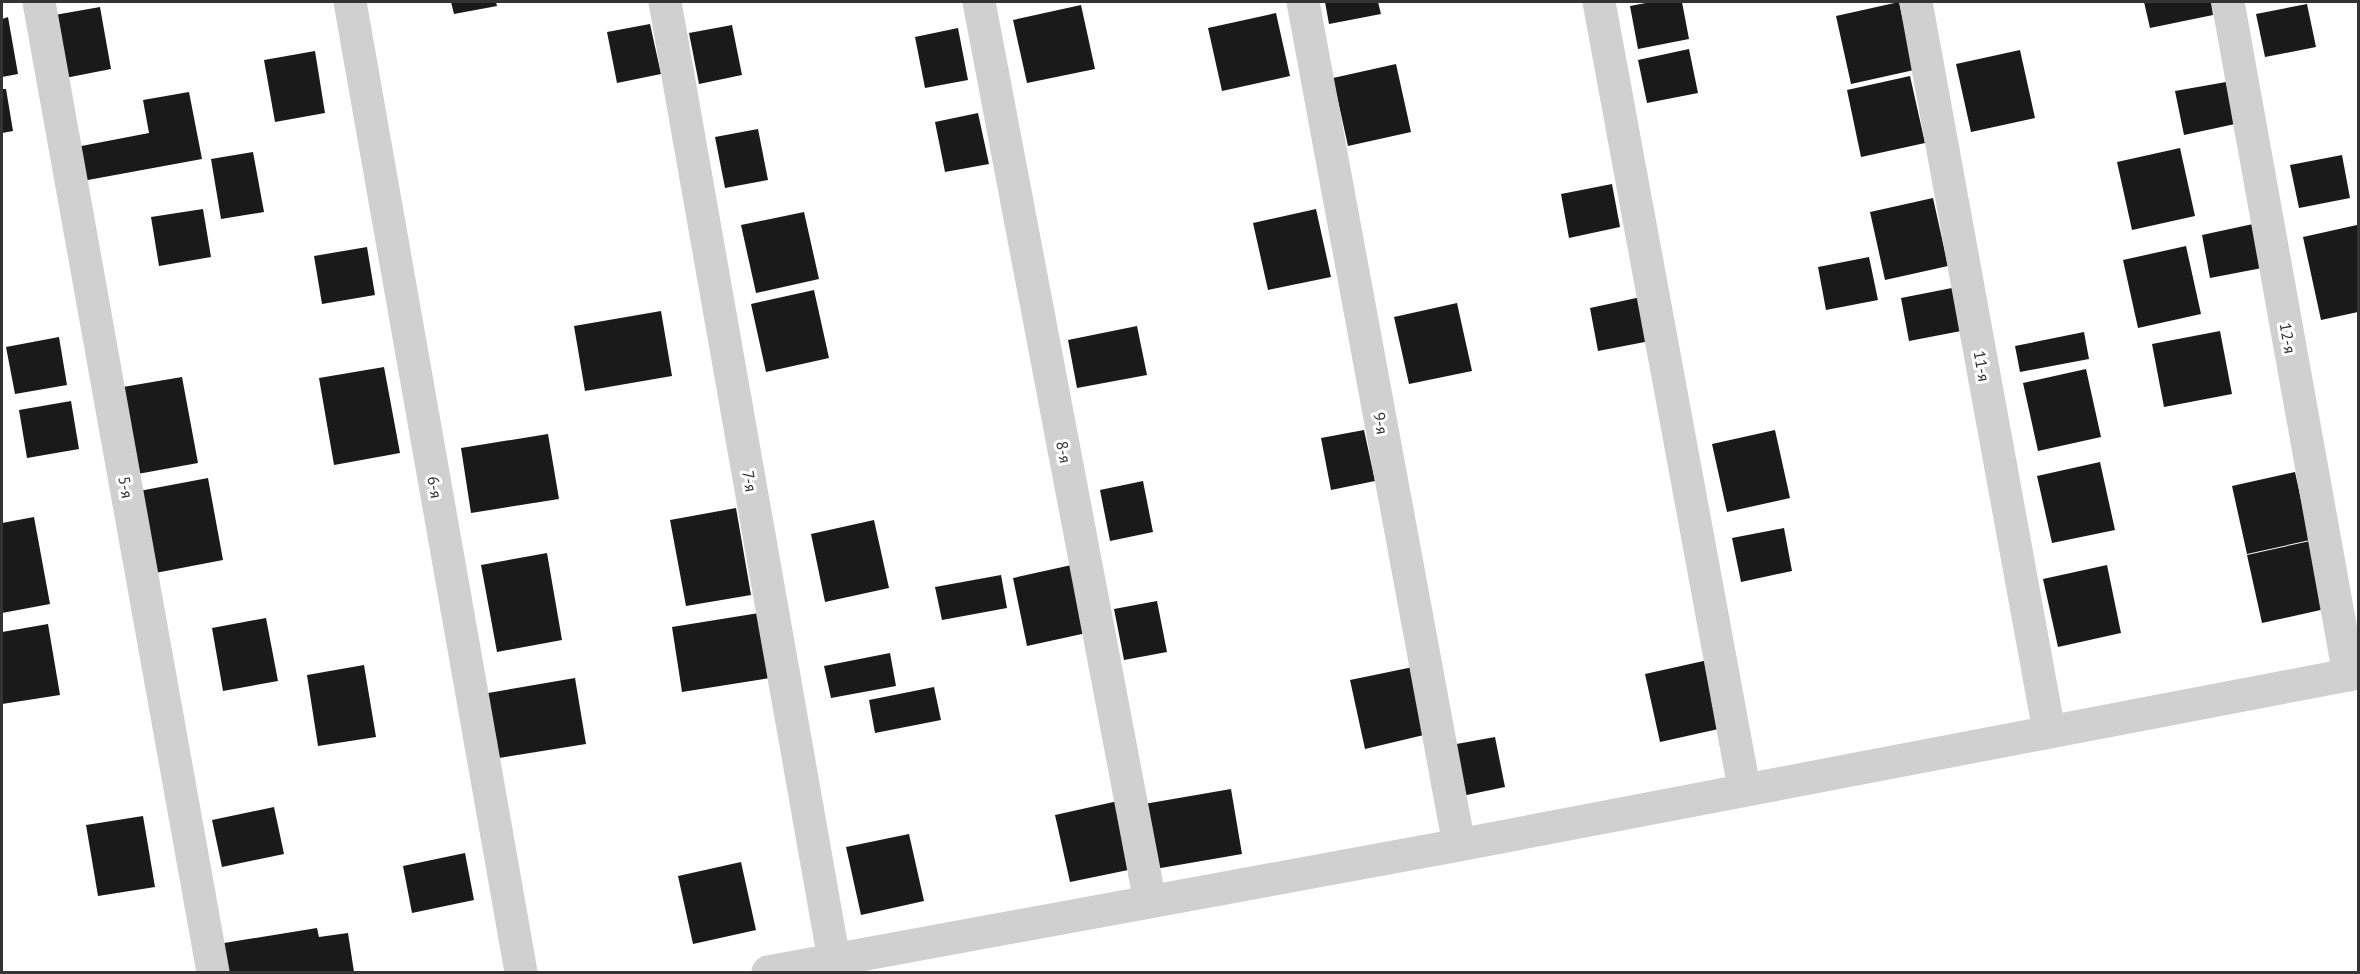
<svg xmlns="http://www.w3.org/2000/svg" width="2360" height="974" font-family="'PT Sans',sans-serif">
	<rect width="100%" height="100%" fill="#fff"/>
	<path fill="#1a1a1a" d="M451 2H496L497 6 454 14Z
		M1325 2H1378L1381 14 1329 24Z
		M1651 2H1682L1689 39 1638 49 1630 6Z
		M1899 2 1914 70 1851 84 1836 16Z
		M2144 2H2211L2213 15 2150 28Z
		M2307 4 2316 47 2265 57 2256 14Z
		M1081 5 1095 69 1027 83 1013 20Z
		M100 7 111 69 60 79 49 16Z
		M1276 13 1290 76 1222 91 1208 28Z
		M8 17 18 74 2 77V19Z
		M650 24 661 74 617 83 607 32Z
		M732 25 742 75 699 84 689 33Z
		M958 28 968 80 925 88 915 37Z
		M1689 49 1698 93 1647 103 1638 60Z
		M2020 50 2035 118 1971 132 1956 64Z
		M315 51 325 113 275 122 264 60Z
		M1396 64 1411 132 1348 146 1333 78Z
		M1910 76 1925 143 1861 157 1847 90Z
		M2226 82 2235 124 2184 135 2175 91Z
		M2 89H6L13 131 2 133Z
		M189 92 202 159 77 182 71 148 149 133 143 100Z
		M978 113 989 164 945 172 935 122Z
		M758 129 768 180 725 188 715 137Z
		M2180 148 2195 216 2132 230 2117 162Z
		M253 152 264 212 221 219 211 159Z
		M2342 155 2350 198 2299 208 2290 165Z
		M1612 184 1620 227 1569 238 1561 194Z
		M1933 198 1948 266 1885 280 1870 212Z
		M203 209 211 257 159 266 151 217Z
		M1316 209 1331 277 1268 290 1253 223Z
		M804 212 819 279 756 293 741 225Z
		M2253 224 2262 268 2210 278 2202 235Z
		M2357 225 2358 234V312L2321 320 2303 237Z
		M2186 246 2201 314 2138 328 2123 260Z
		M367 247 375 295 322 304 314 256Z
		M1869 257 1878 300 1826 310 1818 267Z
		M1952 288 1961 331 1909 341 1901 298Z
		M814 290 829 358 766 372 751 304Z
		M1641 297 1650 341 1598 351 1590 308Z
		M1457 303 1472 371 1409 384 1394 317Z
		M661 311 672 376 585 391 574 326Z
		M1137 326 1147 375 1077 388 1068 340Z
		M2220 331 2232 394 2164 407 2152 344Z
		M2084 332 2089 359 2020 372 2015 346Z
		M59 337 67 385 15 394 6 347Z
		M384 367 400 453 334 465 319 378Z
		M2086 369 2101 437 2038 451 2023 383Z
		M182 377 198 463 132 475 117 388Z
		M71 401 79 449 27 458 19 410Z
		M1364 430 1375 481 1331 490 1321 438Z
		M1775 430 1790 498 1727 512 1712 444Z
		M548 434 559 499 471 513 461 448Z
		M2100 462 2115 530 2052 543 2037 476Z
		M2295 472 2310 540 2247 554 2232 486Z
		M208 478 223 560 150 574 134 492Z
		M1143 481 1153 532 1110 541 1100 490Z
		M736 508 751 595 686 606 670 520Z
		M34 517 50 604 2 613V523Z
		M874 520 889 588 825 602 811 534Z
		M1784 528 1792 571 1741 582 1732 538Z
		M2310 541 2325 609 2262 623 2247 555Z
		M547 553 562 640 497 652 481 565Z
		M1076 564 1091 632 1027 646 1013 578Z
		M2107 565 2121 633 2058 647 2043 579Z
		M1001 575 1007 608 942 620 935 587Z
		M1157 601 1167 652 1124 660 1114 609Z
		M759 613 770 678 682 692 672 627Z
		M266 618 278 681 223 691 212 628Z
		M48 624 60 695 2 704V632Z
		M890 653 896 686 831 698 824 666Z
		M1708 660 1723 728 1660 742 1645 674Z
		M364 665 376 737 318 746 307 675Z
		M1413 667 1428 734 1365 749 1350 680Z
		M575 678 586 744 499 758 488 693Z
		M934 687 941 720 875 733 869 700Z
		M1495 737 1505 787 1462 796 1451 745Z
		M1231 789 1242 854 1155 869 1144 804Z
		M1118 801 1133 869 1070 882 1055 815Z
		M274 807 284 854 222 867 212 820Z
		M143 816 155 887 98 896 86 825Z
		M909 834 924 901 861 915 846 847Z
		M465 853 474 900 412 913 403 866Z
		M741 862 756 930 693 944 678 876Z
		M317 928 319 937 348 933 354 972H222L218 944Z"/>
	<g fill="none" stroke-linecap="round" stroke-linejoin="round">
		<path stroke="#d0d0d0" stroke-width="33" d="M39 2 213 972
			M350 2 521 972
			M665 2 834 960
			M979 2 1150 902
			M1303 2 1459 845
			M1599 2 1744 788
			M1916 2 2049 731
			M2228 2 2349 675
			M768 972 1459 845 2358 673"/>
	</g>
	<g text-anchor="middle" stroke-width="6" stroke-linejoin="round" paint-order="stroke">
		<g font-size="16" fill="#333" stroke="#fff">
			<text transform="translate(2288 338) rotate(80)" y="6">12-я</text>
			<text transform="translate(1982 366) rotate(80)" y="6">11-я</text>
			<text transform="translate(1381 423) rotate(80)" y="6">9-я</text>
			<text transform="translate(1064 452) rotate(79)" y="6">8-я</text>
			<text transform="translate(750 481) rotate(80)" y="6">7-я</text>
			<text transform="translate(126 487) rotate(80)" y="6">5-я</text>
			<text transform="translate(435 487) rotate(80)" y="6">6-я</text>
		</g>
	</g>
	<rect width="2360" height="974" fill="none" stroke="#333333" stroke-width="6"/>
</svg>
